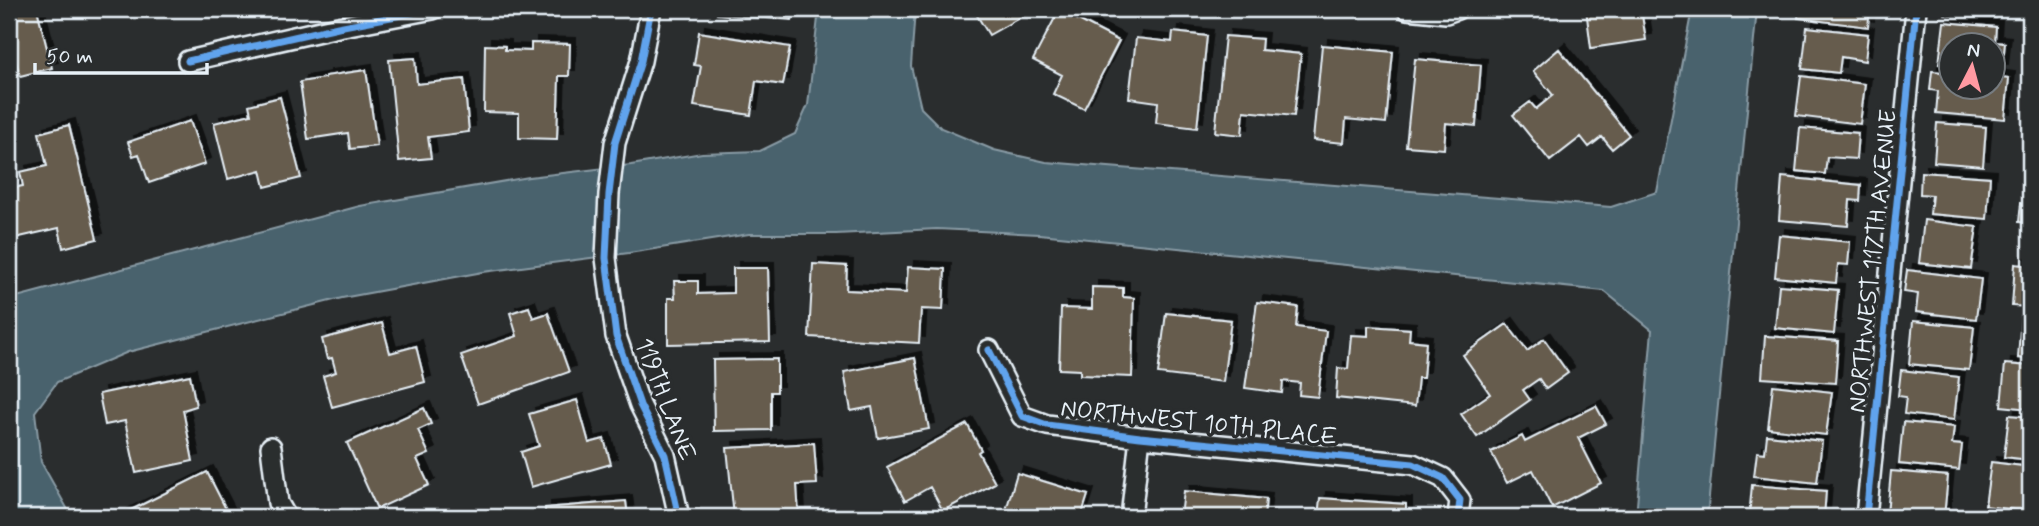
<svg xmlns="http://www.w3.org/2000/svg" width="2039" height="526" font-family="Mynerve,sans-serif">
	<defs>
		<filter id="shadow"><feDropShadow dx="6" dy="-6" stdDeviation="0" flood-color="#0009"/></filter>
	</defs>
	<rect width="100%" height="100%" fill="#2a2d2e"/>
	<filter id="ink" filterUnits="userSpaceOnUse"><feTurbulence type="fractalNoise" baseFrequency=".0143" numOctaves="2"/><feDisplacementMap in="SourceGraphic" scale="14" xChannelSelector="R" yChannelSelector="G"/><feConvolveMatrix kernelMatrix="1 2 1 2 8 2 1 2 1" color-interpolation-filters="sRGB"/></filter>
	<g filter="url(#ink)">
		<path fill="#49626d" stroke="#899ba5" stroke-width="2" d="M819 9H915L911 66 921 108 941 128 994 150 1046 162 1611 207 1657 192 1692 9H1757L1707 517H1636L1652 330 1604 291 1039 234 937 229 836 234H749L629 253 483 272 342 298 128 352 57 382 35 412 41 462 72 517H9V299L360 206 529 177 631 165 702 153 760 151 795 134 808 105Z"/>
		<path fill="#665b4d" stroke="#e8f1f8" stroke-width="2" filter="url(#shadow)" d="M9 9H37L52 68 20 76 12 48 9 49Z
			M95 9H114L97 14Z
			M718 9H793L792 20 717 14Z
			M973 9H1035L989 35Z
			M1586 9H1641L1646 40 1591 48Z
			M1799 9H1870L1868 27 1798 18Z
			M1946 9H1997L1996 18 1945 14Z
			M1059 10 1119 41 1084 109 1053 94 1062 75 1033 60Z
			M1944 22 1996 27 1995 42 2005 43 2002 70 1994 69V46H1952V65L1939 64Z
			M1807 27 1868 34 1865 61 1841 57 1839 73 1802 69Z
			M699 32 790 47 783 85 756 81 751 115 694 106 701 66 694 65Z
			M1173 32 1207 36 1197 128 1156 123 1158 102 1129 98 1136 38 1172 42Z
			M1225 36 1262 39 1261 50 1301 54 1294 116 1244 111 1242 135 1215 132Z
			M531 43 570 44 569 76H559L557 139 519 138V113L484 112 485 45 505 46V50L531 51Z
			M1322 45 1393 52 1386 123 1346 119 1344 143 1313 140Z
			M1559 49 1629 135 1612 149 1602 137 1589 147 1581 137 1550 161 1513 115 1530 102 1536 109 1553 95 1533 71Z
			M415 58 417 84 464 79 469 132 428 137 431 158 399 161 389 60Z
			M1415 59 1481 65 1476 126 1446 123 1444 149 1406 146Z
			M366 70 377 146 350 149 348 133 308 139 300 82 325 78V76Z
			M1932 71 1952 73V88H1994V76L2009 78 2005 119 1936 113 1938 91 1930 90Z
			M1801 76 1865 84 1860 124 1796 116Z
			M280 97 301 178 265 187 261 170 228 179 214 123 251 114 249 105Z
			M190 121 205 164 149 183 139 154 133 156 128 142Z
			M1937 123 1986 127 1983 166 1934 162Z
			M69 125 97 239 63 248 59 228 15 238 9 213V189L23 186 20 172 47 166 39 133Z
			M1800 128 1858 133 1856 159 1827 157 1825 174 1796 171Z
			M1921 172 1990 177 1987 219 1930 214 1932 195 1920 194Z
			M1782 177 1861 185 1860 201 1850 200 1848 226 1779 220Z
			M2030 196V223L2019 222 2021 203 2029 204Z
			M1924 220 1977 227 1971 269 1919 263Z
			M1779 235 1850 242 1848 265 1838 264 1836 283 1775 277Z
			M813 264 847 266 846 290 906 293 908 267 945 269 943 310 921 309 919 343 809 337Z
			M2015 264 2030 266V307L2012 306Z
			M733 268H768L770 342 668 344V298H675L674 281H698V294L733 293Z
			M1907 270 1981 279 1976 319 1916 312 1918 294 1904 292Z
			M1779 285 1838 290 1834 334 1775 328Z
			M1092 287 1123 288V297L1134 298 1132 377 1080 375V370L1059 369 1061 308 1092 309Z
			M1257 302 1298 307 1296 327 1326 331 1318 397 1299 395 1300 383 1283 381 1282 393 1245 388Z
			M529 307 533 318 548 313 569 372 478 404 461 355 517 336 510 313Z
			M1166 313 1231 320 1223 382 1158 374Z
			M2021 316H2030V359L2018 358Z
			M1913 321 1974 327 1969 370 1909 364Z
			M382 323 390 353 416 346 425 382 332 407 323 376 336 372 332 358 327 359 322 339Z
			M1507 324 1527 351 1544 339 1568 373 1546 389 1539 379 1523 390 1530 400 1477 437 1461 414 1490 394 1463 355Z
			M1368 326 1410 329 1409 340 1426 342 1423 378H1418L1415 406 1336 398 1338 368 1348 369 1351 335 1368 336Z
			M1765 336 1838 341 1835 383 1762 378Z
			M915 358 929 429 878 438 872 407 851 411 844 372Z
			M777 359V392H771V430L714 431 713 360Z
			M2005 364 2030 366V409L2001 406Z
			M1901 370 1959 377 1954 420 1904 414 1906 397 1898 396Z
			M190 375 196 406 183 410 193 461 136 473 125 421 105 425 99 394Z
			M1773 385 1832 392 1826 435 1768 428Z
			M577 400 589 443 604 439 611 464 531 487 521 452 539 446 529 414Z
			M1596 406 1606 424 1578 438 1601 483 1552 508 1533 470 1507 483 1491 452 1522 436 1525 442Z
			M424 408 431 424 418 430 429 454 417 459 429 485 377 509 347 443Z
			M2009 415 2030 417V460L2004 457Z
			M1903 422 1954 427 1952 444 1962 445 1959 470 1899 464Z
			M967 424 981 450 978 452 995 483 943 511 930 487 905 501 887 467Z
			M1767 435 1822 441 1817 483 1754 476 1757 452 1765 453Z
			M814 443 817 484 797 485 799 516 734 517 727 448Z
			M1991 462 2030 467V512L1985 506Z
			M1891 471 1948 476 1944 517 1887 514Z
			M207 472 230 517H122L121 515Z
			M1017 473 1088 495 1081 517H1004Z
			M1752 485 1826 491 1824 517H1749Z
			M1184 491 1266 499 1264 517H1181Z
			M1320 498 1406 504V517H1318Z
			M626 501 628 517H545V508Z
			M1986 513 2019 517H1985Z"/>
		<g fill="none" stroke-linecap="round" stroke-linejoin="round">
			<defs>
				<path id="street" d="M651 9 641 61 615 143 609 194 606 258 616 336 640 405 665 455 679 517
					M1407 9 1446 13 1457 9
					M188 61 338 27 433 9
					M989 350 1022 416 1047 425 1140 437 1413 464 1443 478 1460 500 1458 517
					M271 447 278 503 286 517
					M1131 517 1140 437
					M1866 517 1916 9"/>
			</defs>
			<use href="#street" stroke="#e8f1f8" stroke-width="24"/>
			<use href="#street" stroke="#2a2d2e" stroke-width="19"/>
			<defs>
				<path id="cycleway" d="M651 9 641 61 615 143 609 194 606 258 616 336 640 405 665 455 679 517
					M188 61 338 27 433 9
					M989 350 1022 416 1047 425 1140 437 1413 464 1443 478 1460 500 1458 517
					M1866 517 1916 9"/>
			</defs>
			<use href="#cycleway" stroke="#2a2d2e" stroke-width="11"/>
			<use href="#cycleway" stroke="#60a3ed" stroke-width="7"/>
		</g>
	</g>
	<g text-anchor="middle" stroke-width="7" stroke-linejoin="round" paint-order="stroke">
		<g font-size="24" fill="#e8f1f8" stroke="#2a2d2e">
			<text transform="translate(1872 261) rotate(-84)" y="8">NORTHWEST 117TH AVENUE</text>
			<text transform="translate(666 399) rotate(69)" y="8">119TH LANE</text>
			<text transform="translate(1199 422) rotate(6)" y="8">NORTHWEST 10TH PLACE</text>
		</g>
	</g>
	<rect width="2039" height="526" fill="none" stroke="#2a2d2e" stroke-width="35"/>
	<rect x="18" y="18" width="2004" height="491" fill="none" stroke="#e8f1f8" stroke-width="2.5" filter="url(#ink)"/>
	<g transform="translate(1972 66) rotate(6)"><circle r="33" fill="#2a2d2e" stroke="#767b7f" stroke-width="2"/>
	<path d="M0-5L12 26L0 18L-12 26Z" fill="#ff9aa2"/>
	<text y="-10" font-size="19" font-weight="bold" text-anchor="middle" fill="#e8f1f8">N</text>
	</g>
	<path d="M35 63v10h172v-10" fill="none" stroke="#e8f1f8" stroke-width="3.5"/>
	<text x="46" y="63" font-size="21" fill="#e8f1f8" stroke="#2a2d2e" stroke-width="5" paint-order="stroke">50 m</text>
</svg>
